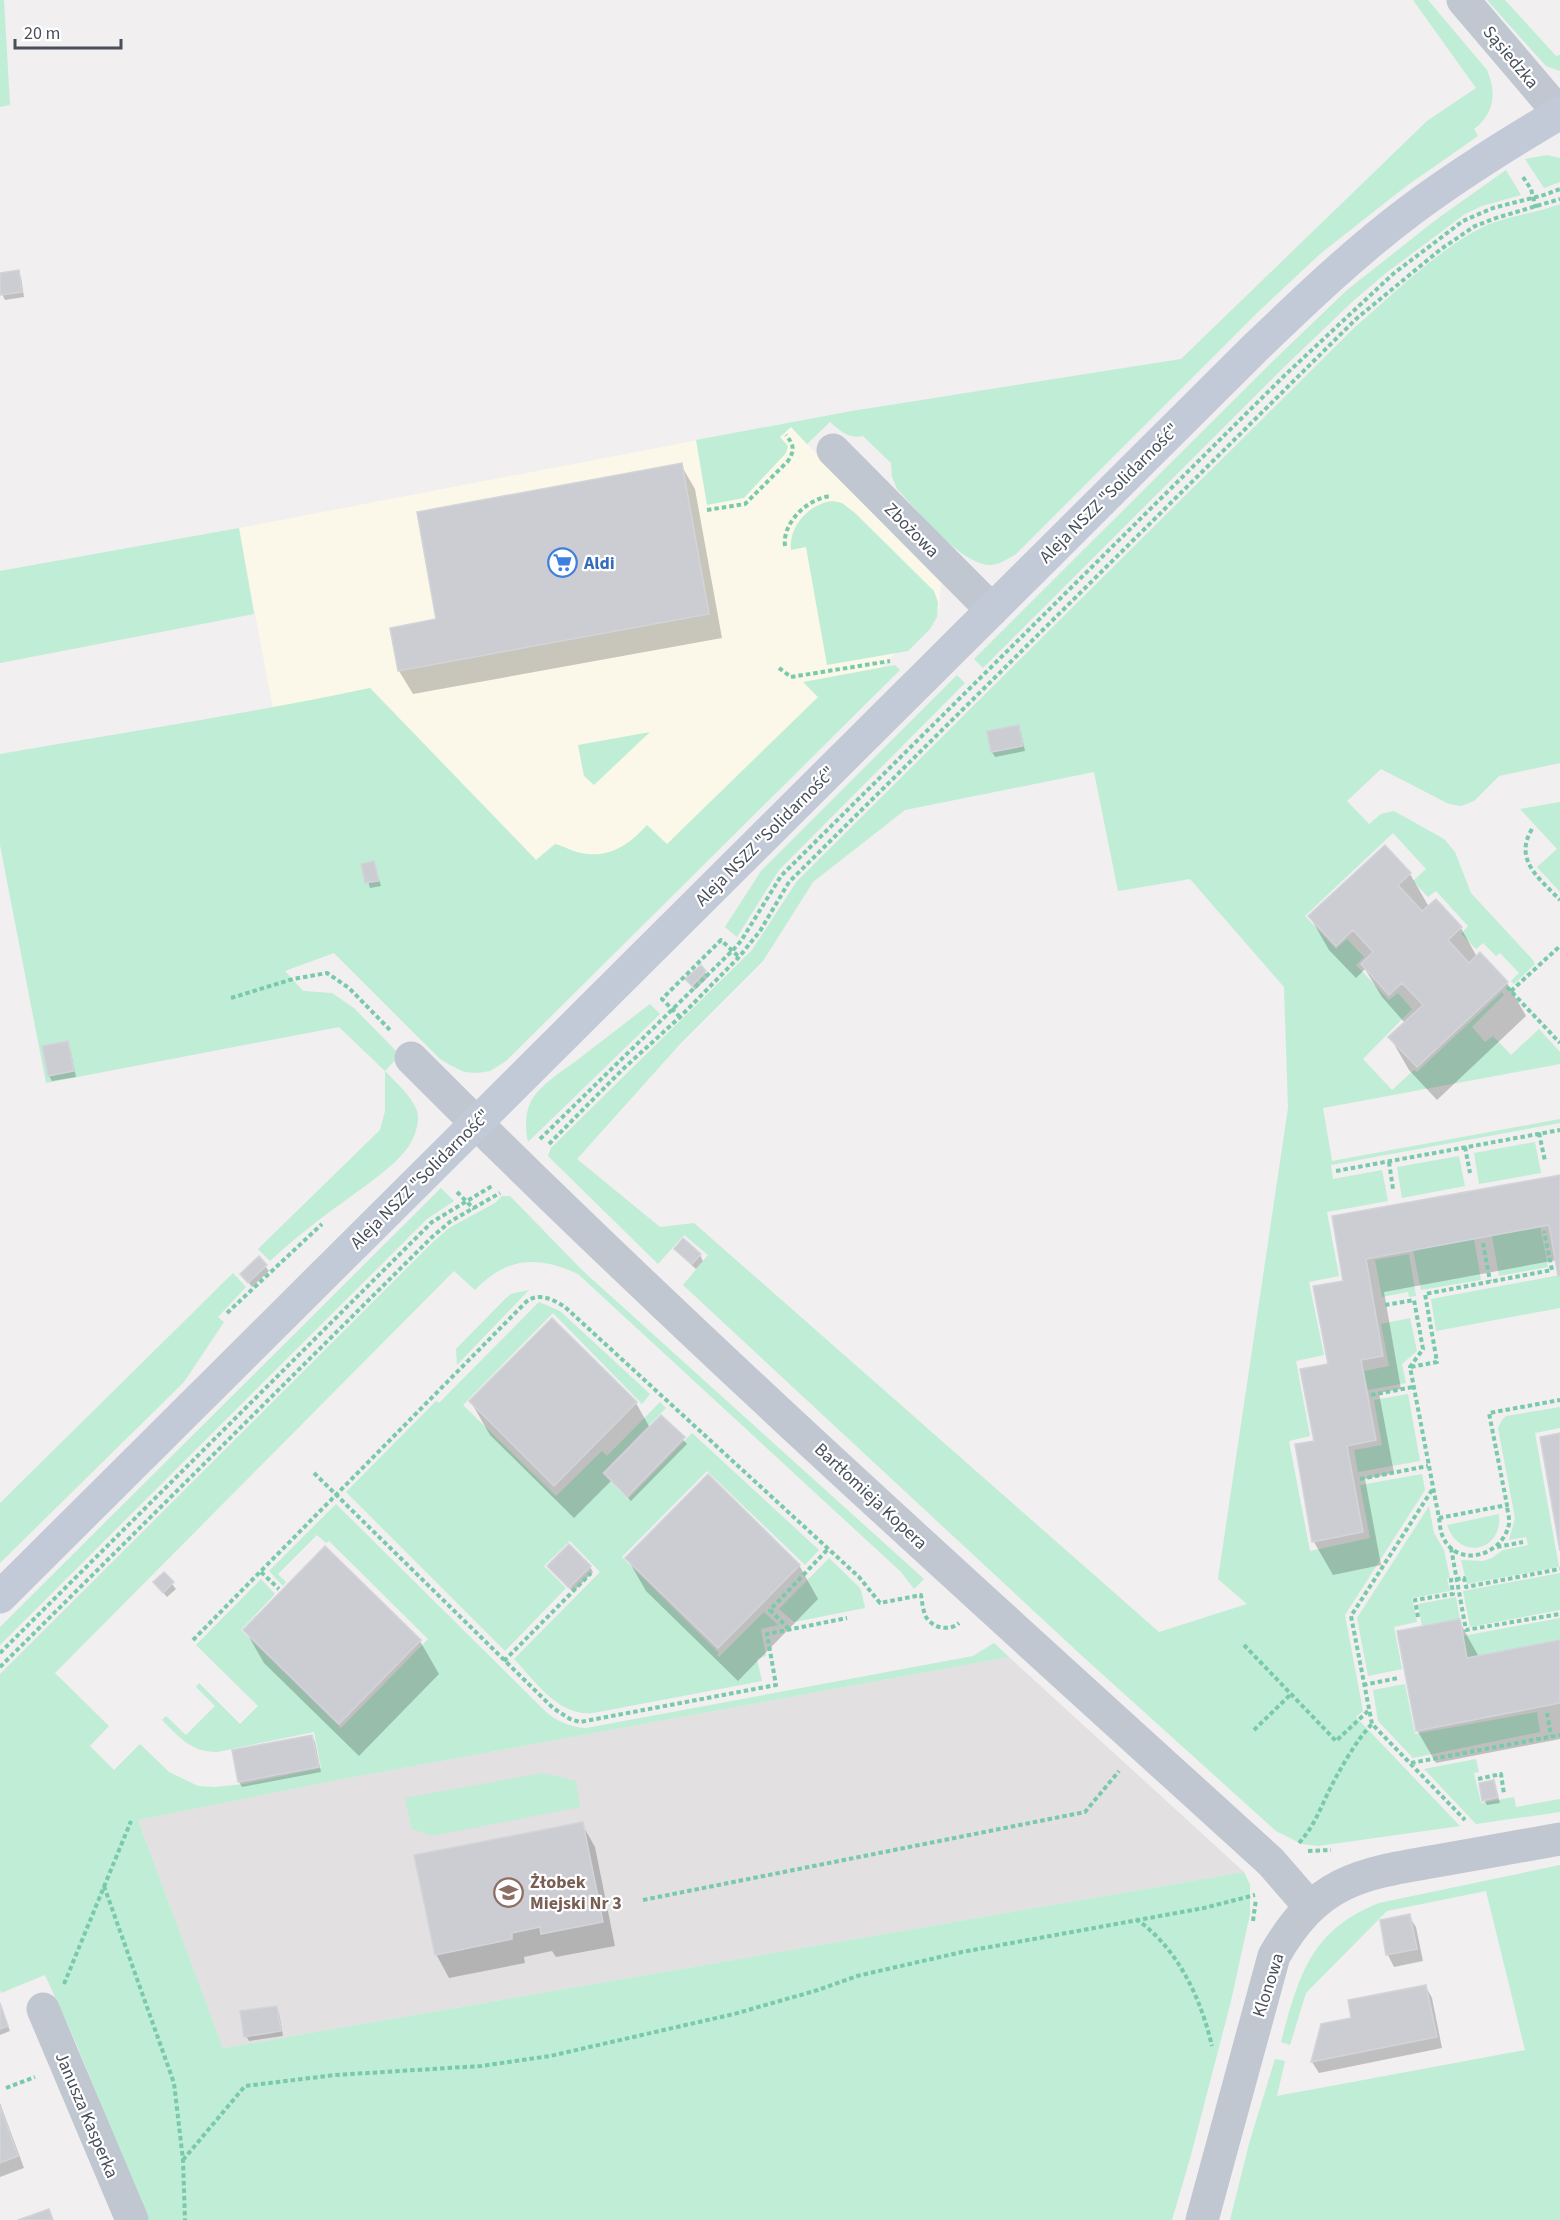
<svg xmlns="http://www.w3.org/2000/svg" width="1560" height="2220" font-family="'Source Sans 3',sans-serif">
	<rect width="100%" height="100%" fill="#f1efef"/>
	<path fill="#fbf8e9" d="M787 423 941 583 939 610 609 935 370 688 273 709 239 528Z"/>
	<path fill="#e2e0e0" d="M1009 1657 1244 1872 223 2048 138 1820 343 1779Z"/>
	<path fill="#bfedd6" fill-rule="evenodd" d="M0 0H4L10 105 0 107Z
		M1413 0H1428L1487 70C1497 93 1494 114 1474 129L1478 136 1405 187 1320 254 1258 312 1015 555C1007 559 999 565 990 565 961 565 917 510 897 489L892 477 891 463 863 436C849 439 840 431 830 422L807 444 791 427 780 437 788 446 786 453 744 498 707 505 696 440 852 411 1181 359 1427 121 1476 88Z
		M1487 0H1505L1556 56 1560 55V71L1546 66Z
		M1547 155 1560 158V182L1544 188 1525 159Z
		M1506 170 1521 195 1482 206 1465 214 1386 273 1353 301 1280 371 983 668 974 659 1271 363 1347 290 1437 219Z
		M1560 204V763L1499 776 1474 801 1461 806 1449 804 1381 769 1347 801 1369 824 1381 814 1394 811 1444 839 1455 852 1471 893 1532 959 1535 964 1514 984 1511 981 1519 973 1500 953 1496 956 1483 943 1476 949 1461 934 1468 926 1436 891 1428 897 1413 881 1426 869 1393 833 1305 916 1336 949 1347 939 1364 957 1356 965 1389 1000 1398 993 1412 1009 1363 1059 1392 1090 1414 1070 1417 1072 1502 992 1504 995 1472 1027 1485 1042 1493 1036 1511 1055 1539 1029 1560 1052V1064L1323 1108 1332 1161 1560 1119V1123L1331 1165 1333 1179 1382 1170 1388 1201 1327 1212 1339 1276 1309 1282 1324 1355 1296 1361 1310 1436 1289 1441 1310 1551 1370 1538 1360 1485 1422 1474 1425 1490 1345 1615 1363 1711 1356 1717 1460 1826 1318 1846 1302 1844 1276 1831 1080 1654 683 1285 708 1255 684 1235 658 1264 548 1156 551 1148 752 950 797 881 1355 327C1391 296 1439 249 1481 228 1505 216 1535 214 1560 204ZM1094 772 1118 891 1190 879 1284 987 1288 1108 1218 1579 1247 1604 1159 1632 694 1223 660 1227 577 1159 681 1043 763 961 813 882 905 810Z
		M833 501 842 503 855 513 934 591 938 602 937 617 930 629 908 651 827 665 806 547 791 550C788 526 810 503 833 501Z
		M239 528 254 614 0 663V571Z
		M895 665 900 670 506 1061 490 1071 478 1073 464 1072 450 1065 440 1059 334 953 285 971 303 991 332 993 354 1008 400 1055 385 1071C395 1082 412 1096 417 1111 420 1121 415 1137 409 1146 393 1168 367 1184 346 1200 319 1219 294 1239 270 1261L258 1249 380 1130 385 1111V1071L339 1027 46 1083 0 845V754C124 732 248 714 370 688L536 860 555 844C563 846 570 850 577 852 607 860 628 846 647 825L667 844 818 697 803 682Z
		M957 675 965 683 779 870 737 937 725 927 761 871Z
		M650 732 594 785 584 776 578 745Z
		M1560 802V892L1537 867 1557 849 1520 809Z
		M650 1004 660 1014 528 1142C525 1129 525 1113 531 1101 541 1084 561 1072 576 1061 601 1042 625 1023 650 1004Z
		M1535 1142 1541 1173 1479 1184 1474 1153Z
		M1459 1156 1465 1186 1402 1198 1397 1167Z
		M441 1188 454 1201 427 1219 0 1645V1627Z
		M502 1196H510L582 1270 924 1579 914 1589 901 1572 578 1274C538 1255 506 1257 475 1290L454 1271 55 1673 109 1726 90 1746 114 1770 140 1744 169 1772 198 1786 215 1787 243 1784 321 1768 314 1732 217 1752C191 1752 179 1737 162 1720L166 1716 186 1735 215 1706 196 1687 199 1683 240 1724 258 1706 196 1645 261 1579 275 1594 241 1630 341 1728 428 1639 329 1541 326 1543 317 1535 278 1574 286 1582 283 1586 269 1571 336 1504 544 1710C556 1721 569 1727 586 1728L973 1656 994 1643 1009 1657 343 1779 138 1820 223 2048 1244 1872 1250 1885V1914L1231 2001 1191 2155 1172 2220H148L76 2043 45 1975 1 1993 0 1989V1674L434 1241 449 1228 495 1203Z
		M1540 1226 1548 1267 1499 1276 1492 1236Z
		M1474 1239 1481 1280 1421 1290 1413 1250Z
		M1409 1254 1416 1296 1409 1297 1408 1292 1382 1297 1375 1260Z
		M233 1273 246 1287 218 1317 224 1322 184 1382 0 1563V1503Z
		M1560 1275V1308L1436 1331 1431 1299Z
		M529 1290 457 1365 456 1349 505 1299 511 1294Z
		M539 1302 560 1311 650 1394 642 1404 553 1313 463 1405 556 1496 602 1451 607 1456 660 1402 666 1408 602 1473 628 1499 692 1433 819 1550 805 1565 707 1471 622 1557 719 1653 717 1655 719 1657 764 1612 778 1625 761 1629 766 1656 757 1659 762 1681 593 1713C559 1717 535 1681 514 1659L600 1572 570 1541 544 1566 566 1588 505 1651 346 1492 436 1401 439 1403Z
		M1410 1318 1417 1351 1402 1364 1406 1383 1368 1390 1364 1371 1389 1366 1381 1324Z
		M1408 1394 1420 1461 1358 1472 1354 1450 1382 1445 1374 1400Z
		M1560 1407V1428L1535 1433 1559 1567 1467 1584 1461 1560 1483 1561 1492 1558 1503 1550 1528 1545 1526 1537 1509 1540 1515 1518 1498 1428 1502 1420 1506 1416Z
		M1429 1506 1434 1533 1444 1550 1450 1578 1447 1579 1450 1591 1412 1598 1417 1622 1394 1627 1402 1669 1368 1676 1357 1618Z
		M1499 1514C1503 1552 1459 1561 1447 1525Z
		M829 1558 858 1586 861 1590 865 1608 794 1622 779 1609Z
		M1560 1573V1610L1470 1627 1463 1591Z
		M1456 1597 1460 1619 1422 1626 1418 1604Z
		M1560 1618V1640L1467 1658 1463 1636Z
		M1405 1684 1415 1734 1537 1712 1540 1732 1413 1758 1378 1721 1373 1690Z
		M1476 1759 1479 1772 1474 1773 1481 1803 1514 1797 1516 1807 1560 1799V1812L1476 1824 1424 1769Z
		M543 1773 576 1781 580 1807 432 1836 412 1829 405 1798Z
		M1560 1865V2220H1230L1249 2144 1275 2059 1285 2061 1277 2096 1525 2050 1486 1891 1387 1911 1306 1993 1290 2045 1281 2042C1299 1977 1309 1931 1379 1903Z"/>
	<path fill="#0003" d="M18 272 21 277 24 297 5 300 2 294 0 275Z
		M681 465 695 489 722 638 413 694 399 671 392 629 438 620Z
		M1018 727 1021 732 1025 751 995 757 992 752 989 732Z
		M1385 847 1410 874 1429 907 1461 928 1477 957 1480 954 1507 983 1526 1016 1437 1100 1409 1070 1390 1037 1405 1023 1382 997 1365 969 1356 978 1329 950 1310 917Z
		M374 862 381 886 370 888 363 865Z
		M705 972 708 977 695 990 687 979Z
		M67 1043 70 1048 76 1077 52 1081 49 1076Z
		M1560 1177V1275L1557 1260 1384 1292 1401 1389 1379 1393 1394 1473 1365 1479 1381 1565 1333 1575 1314 1542 1297 1445 1315 1442 1345 1282 1334 1217Z
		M683 1241 700 1255 703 1261 696 1269 679 1254 676 1249Z
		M265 1266 269 1271 252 1287 242 1274Z
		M471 1402 636 1403 650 1428 661 1417 687 1444 631 1501 611 1481 574 1518 490 1435Z
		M627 1558 799 1565 818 1599 738 1681 646 1591Z
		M549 1566 590 1567 593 1572 573 1592Z
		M164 1574 176 1589 167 1597 155 1583Z
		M1459 1621 1479 1657 1560 1642V1739L1436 1763 1417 1730Z
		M245 1630 420 1641 439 1674 359 1756 264 1663Z
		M312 1736 315 1742 321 1772 242 1787 239 1782 233 1751Z
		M1494 1782 1500 1803 1487 1805 1484 1800Z
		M582 1824 595 1847 615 1946 556 1957 552 1951 524 1957 525 1963 449 1978 436 1954Z
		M1409 1916 1416 1927 1423 1961 1394 1967 1388 1955 1381 1921Z
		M1426 1987 1432 1998 1442 2048 1319 2073 1312 2062Z
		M0 2006 10 2031 0 2035Z
		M276 2007 279 2013 283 2036 249 2041 246 2036Z
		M0 2103 24 2168 0 2177Z"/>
	<path fill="#cccdd3" stroke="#d3d4da" stroke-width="1.5" d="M19 270 22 292 0 295V273Z
		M682 463 709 614 398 671 390 628 436 619 417 512Z
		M1019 725 1023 746 991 752 987 731Z
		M1385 845 1411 873 1398 885 1422 911 1436 899 1462 927 1448 940 1469 963 1480 952 1508 982 1417 1067 1388 1037 1423 1005 1402 983 1389 995 1361 964 1373 952 1353 930 1336 946 1308 916Z
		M374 861 379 881 365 883 361 864Z
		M701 965 706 971 692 986 685 979Z
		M68 1041 74 1071 48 1076 42 1046Z
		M1560 1175V1275L1558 1276 1549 1225 1366 1259 1383 1356 1361 1360 1376 1440 1347 1446 1363 1532 1312 1542 1295 1444 1314 1441 1300 1369 1328 1364 1313 1286 1343 1281 1332 1216Z
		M683 1238 701 1254 692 1264 674 1249Z
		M259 1256 267 1265 248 1283 240 1274Z
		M552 1318 637 1402 554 1486 469 1401Z
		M661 1415 685 1437 627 1497 604 1473Z
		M1560 1433V1551L1540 1437Z
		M708 1474 800 1565 718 1648 625 1558Z
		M569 1544 591 1566 569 1588 547 1566Z
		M325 1546 421 1640 339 1724 243 1630Z
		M164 1572 174 1582 163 1593 153 1582Z
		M1460 1619 1467 1658 1560 1640V1703L1416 1731 1397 1631Z
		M312 1735 319 1767 238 1782 232 1750Z
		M1494 1780 1498 1797 1482 1801 1479 1783Z
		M583 1822 603 1922 541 1934 540 1927 512 1933V1939L435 1955 414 1855Z
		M1410 1914 1417 1949 1386 1955 1380 1920Z
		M1426 1985 1437 2037 1311 2062 1321 2024 1351 2018 1348 2000Z
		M0 2003 8 2026 0 2029Z
		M277 2006 281 2031 244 2037 240 2011Z
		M0 2106 18 2156 0 2163Z
		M49 2209 53 2220H18Z"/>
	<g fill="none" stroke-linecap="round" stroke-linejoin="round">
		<path stroke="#79c9ab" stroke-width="4" stroke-dasharray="4.5 3" stroke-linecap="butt" d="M1523 177 1531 189 1536 208
			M707 510 745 504 788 461C795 450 794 445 786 435
			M785 546C782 523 807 499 830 496
			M779 668 791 677 890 661
			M1532 829C1513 860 1540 879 1560 900
			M1507 987 1560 1043
			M1511 991 1560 946
			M231 998 293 979 327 973 349 988 391 1031
			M680 1017 662 999 721 940 739 957
			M1539 1133 1545 1161
			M540 1139 733 950 741 941 781 876 1284 376 1393 274 1463 221 1493 208 1544 195 1560 189
			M549 1144 623 1069 680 1017 739 957 760 931 789 882 1356 319 1441 249 1475 226 1496 218 1560 199
			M1465 1147 1470 1173
			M1389 1162 1393 1189
			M1336 1171 1560 1130
			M457 1192 474 1209
			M1483 1243 1490 1281
			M1385 1305 1414 1300 1423 1349 1410 1367 1439 1518 1507 1505 1489 1413 1560 1400
			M227 1313 322 1224
			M1411 1367 1437 1362 1425 1294 1552 1270 1544 1231
			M1371 1395 1413 1387
			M314 1473 553 1708 570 1719 580 1722 776 1685 767 1634 847 1618
			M1360 1479 1428 1466
			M1432 1490 1351 1616 1372 1724 1465 1820
			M1439 1518C1440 1524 1440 1531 1443 1537 1457 1569 1503 1556 1509 1524 1510 1518 1507 1511 1507 1505
			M1497 1547 1523 1542
			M1451 1548 1466 1630 1560 1614
			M261 1572 279 1589
			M1418 1617 1415 1600 1453 1594 1451 1580 1464 1578 1466 1587 1560 1569
			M789 1629 770 1610 828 1549
			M193 1640 526 1302C538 1292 553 1299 565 1307L859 1577 880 1603 921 1595C922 1602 923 1609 925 1615 931 1628 949 1632 959 1623
			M1244 1645 1336 1741 1368 1711
			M0 1653 432 1222 492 1186
			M504 1661 591 1573
			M0 1667 432 1237 451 1221 500 1193
			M1363 1685 1398 1678
			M1547 1713 1551 1736
			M1254 1730 1291 1694
			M1411 1763 1560 1735
			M1478 1779 1501 1774 1504 1794
			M1299 1843C1312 1829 1319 1812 1327 1795 1337 1774 1356 1740 1372 1724
			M1308 1851 1331 1850
			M104 1886 174 2083 183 2160 185 2220
			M643 1900 1085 1812 1119 1771
			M1136 1919C1178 1948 1201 1999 1212 2046
			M1253 1921 1256 1899
			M64 1984 131 1821
			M6 2088 35 2077
			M183 2160 245 2086 335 2075 481 2066 550 2056 734 2014 818 1990 857 1976 962 1952 1204 1908 1255 1895"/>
		<path stroke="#c0c7d0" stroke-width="33" d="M1463 0 1560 114
			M833 450 992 610
			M411 1058C688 1336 981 1598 1271 1862L1310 1907
			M43 2009 132 2220
			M1202 2220 1274 1956C1318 1879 1360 1874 1442 1860 1481 1853 1521 1846 1560 1839"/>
		<path stroke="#c2c9d7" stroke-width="33" d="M0 1597 1256 347C1306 299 1355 252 1411 210 1458 175 1509 143 1560 113"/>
	</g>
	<defs>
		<symbol id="supermarket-ring" viewBox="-11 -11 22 22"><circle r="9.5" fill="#fff" stroke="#3f7fe0" stroke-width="1.5"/><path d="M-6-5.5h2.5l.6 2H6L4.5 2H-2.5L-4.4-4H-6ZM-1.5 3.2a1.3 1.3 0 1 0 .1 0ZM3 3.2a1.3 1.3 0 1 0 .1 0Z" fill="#3f7fe0"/></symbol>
		<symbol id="school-ring" viewBox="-11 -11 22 22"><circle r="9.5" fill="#fff" stroke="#8d6e63" stroke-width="1.5"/><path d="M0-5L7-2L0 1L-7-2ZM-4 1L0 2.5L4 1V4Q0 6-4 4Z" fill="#8d6e63"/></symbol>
	</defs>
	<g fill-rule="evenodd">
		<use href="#supermarket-ring" x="546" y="546" width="33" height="33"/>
		<use href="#school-ring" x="492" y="1876" width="33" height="33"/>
	</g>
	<g text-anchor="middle" stroke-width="4.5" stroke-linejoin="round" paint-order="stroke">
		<g font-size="18" fill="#484f5b" stroke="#fff">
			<text transform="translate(1511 57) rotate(50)" y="6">Sąsiedzka</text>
			<text transform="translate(1109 493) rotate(-45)" y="6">Aleja NSZZ "Solidarność"</text>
			<text transform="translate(912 530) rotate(45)" y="6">Zbożowa</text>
			<text transform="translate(765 836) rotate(-45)" y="6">Aleja NSZZ "Solidarność"</text>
			<text transform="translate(420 1179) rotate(-45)" y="6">Aleja NSZZ "Solidarność"</text>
			<text transform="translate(871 1496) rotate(43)" y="6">Bartłomieja Kopera</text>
			<text transform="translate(1268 1985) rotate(-72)" y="6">Klonowa</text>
			<text transform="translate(87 2115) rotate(67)" y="6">Janusza Kasperka</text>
		</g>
		<g font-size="18" font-weight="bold" fill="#366cbe" stroke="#fff" text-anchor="start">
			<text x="584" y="569">Aldi</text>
		</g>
		<g font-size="18" font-weight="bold" fill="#785e54" stroke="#fff" text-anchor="start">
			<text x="530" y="1888">Żłobek<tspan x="530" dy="21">Miejski Nr 3</tspan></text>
		</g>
	</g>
	<path d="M15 39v9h106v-9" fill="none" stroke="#484f5b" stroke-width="3"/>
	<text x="24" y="39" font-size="18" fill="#484f5b" stroke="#ffffff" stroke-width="4.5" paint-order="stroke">20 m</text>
</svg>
